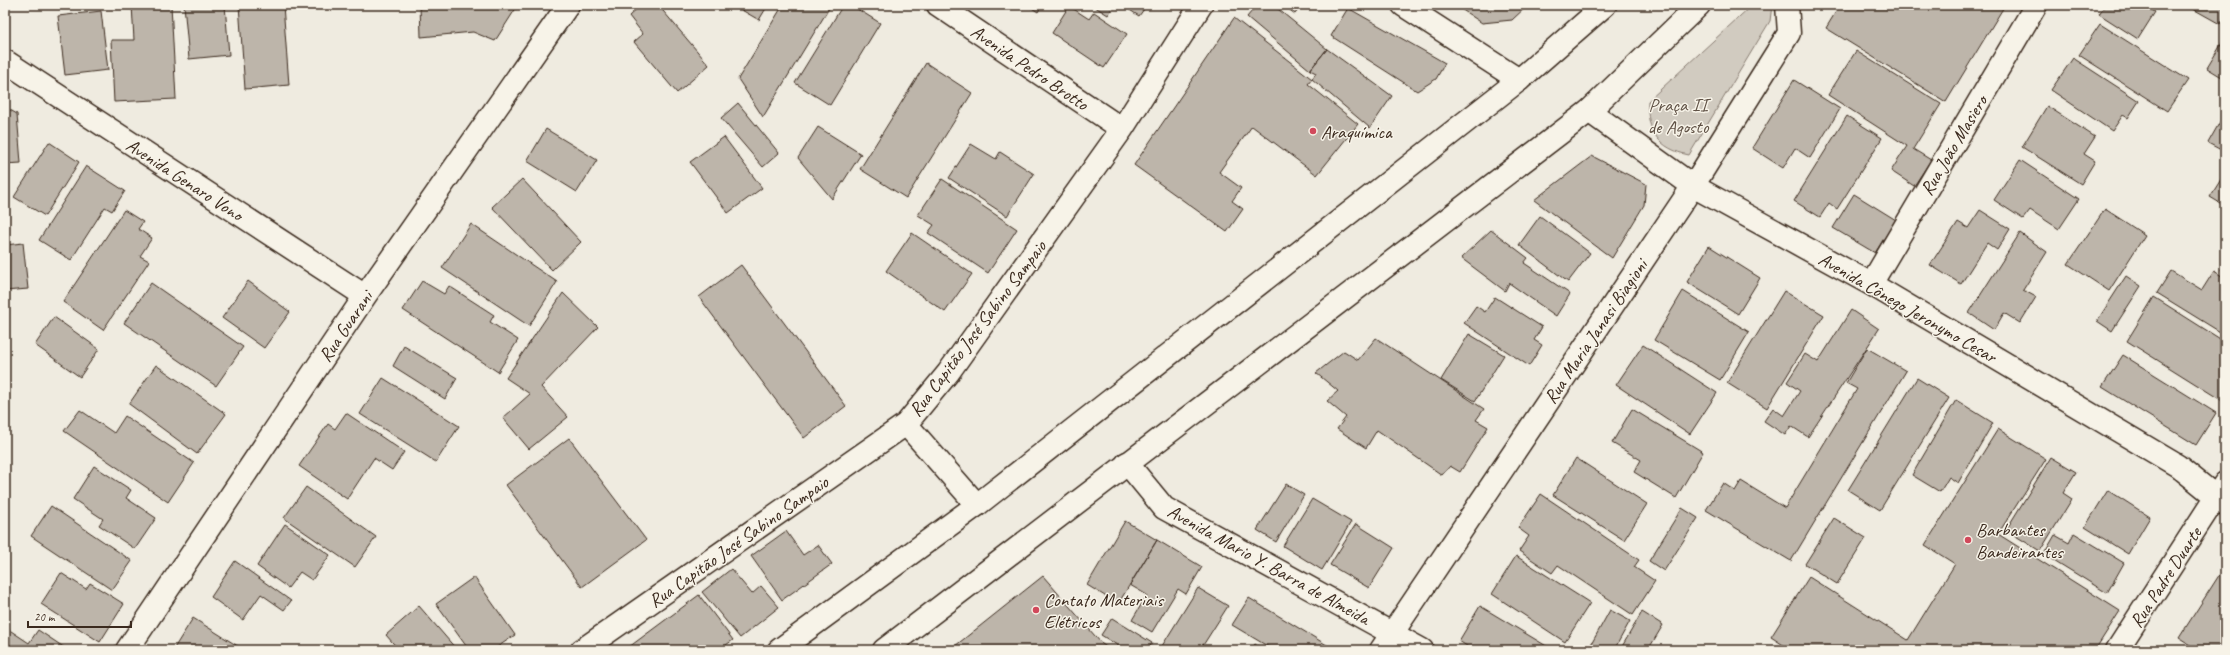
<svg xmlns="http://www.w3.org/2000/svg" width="2230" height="655" font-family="Caveat,sans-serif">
	<rect width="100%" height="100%" fill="#efebe0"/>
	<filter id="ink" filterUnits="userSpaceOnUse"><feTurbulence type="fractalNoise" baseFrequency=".025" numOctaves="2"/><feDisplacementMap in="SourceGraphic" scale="8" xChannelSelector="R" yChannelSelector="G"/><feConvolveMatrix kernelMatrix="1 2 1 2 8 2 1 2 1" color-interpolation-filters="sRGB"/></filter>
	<g filter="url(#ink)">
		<path fill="#d1cbc0" stroke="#867a6f" d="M1752 5H1772L1770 21 1689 155C1659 149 1646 131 1648 101Z"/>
		<path fill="#bdb5aa" stroke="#3b2a1e" d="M132 5H171L176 99 114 102 111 40H134Z
			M184 5H225L229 55 189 59Z
			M239 5H283L289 85 245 89Z
			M420 5H518L495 41 473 32 421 37Z
			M641 5H658L709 65 677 93 634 42 643 34 629 16Z
			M733 5H768L759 20Z
			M783 5H831L763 117 738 79Z
			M843 5H851L880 23 830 105 795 83Z
			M1027 5H1042L1038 12Z
			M1092 5H1115L1108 15Z
			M1122 5H1147L1139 16Z
			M1257 5H1273L1327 49 1310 70 1247 17Z
			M1283 5H1302L1295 14Z
			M1455 5H1528L1512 20 1482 23Z
			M1840 5H2005L1946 102 1826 28Z
			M2105 5H2143L2155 12 2138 39 2099 14Z
			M2186 5H2225V15L2220 24Z
			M1069 6 1089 19 1094 12 1127 34 1104 68 1052 33Z
			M1348 8 1445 63 1436 79 1417 91 1331 36Z
			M101 11 108 70 65 75 58 16Z
			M1234 18 1312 79 1308 84 1358 124 1317 175 1252 126 1219 172 1241 188 1232 201 1243 209 1227 232 1134 165Z
			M2100 24 2188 80 2167 111 2079 55Z
			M2225 38V79L2207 68Z
			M1327 49 1392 96 1370 128 1312 79 1316 73 1310 70Z
			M1856 51 1941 104 1913 149 1931 160 1914 186 1891 171 1907 146 1828 95Z
			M2073 58 2139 101 2128 118 2123 115 2112 131 2051 90Z
			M926 63 972 93 906 198 860 169Z
			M1794 80 1840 109 1810 158 1795 148 1783 168 1752 148Z
			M738 103 779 153 763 167 721 118Z
			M2047 106 2095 137 2084 154 2095 161 2081 184 2022 147Z
			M5 107 17 114 21 163 5 164Z
			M2225 113V149L2223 151 2208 143Z
			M1847 116 1882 138 1837 209 1829 203 1820 217 1794 201Z
			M818 127 861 154 832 199 798 158Z
			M546 129 597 160 577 192 527 161Z
			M724 137 762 188 728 213 690 162Z
			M49 142 79 162 45 216 14 197Z
			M971 144 996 159 1000 152 1034 174 1007 216 949 178Z
			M1592 156 1646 184 1644 205 1612 258 1534 200Z
			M2020 160 2079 199 2059 229 2030 210 2023 219 1994 200Z
			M86 166 125 191 112 211 105 207 71 260 39 240Z
			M2225 173V206L2210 197Z
			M522 179 581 242 552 270 492 207Z
			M942 179 1017 229 988 273 928 233 934 225 918 215Z
			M1854 194 1896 220 1875 253 1833 228Z
			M2105 209 2145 235 2109 291 2068 264Z
			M124 210 143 222 138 229 152 238 140 256 149 261 103 330 63 302Z
			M1980 210 2010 229 1997 250 1987 243 1961 284 1930 265 1958 222 1968 228Z
			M1540 216 1590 253 1568 282 1519 245Z
			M471 224 557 282 529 326 442 268Z
			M1491 230 1528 258 1524 263 1570 294 1556 316 1509 283 1505 291 1461 258Z
			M912 233 972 274 945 312 886 271Z
			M2020 233 2047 252 2023 290 2036 297 2020 323 2004 313 1994 330 1969 313Z
			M23 243 28 289 5 291V245Z
			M1709 246 1760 278 1738 314 1687 282Z
			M2225 263V272L2221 270Z
			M741 265 846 406 804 438 699 297Z
			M2171 271 2202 290 2214 271 2225 278V335L2157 293Z
			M2126 276 2141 286 2112 331 2097 321Z
			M248 281 290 312 264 348 222 318Z
			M422 281 444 294 449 286 494 315 490 322 518 340 498 372 403 310Z
			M151 283 243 347 216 386 124 323Z
			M1683 291 1749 332 1720 380 1654 340Z
			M1784 291 1824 315 1767 408 1727 383Z
			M563 293 598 327 541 387 568 417 529 449 503 418 530 394 506 378Z
			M1495 297 1542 327 1534 340 1542 345 1529 366 1464 323 1476 306 1485 312Z
			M2154 297 2225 342V394L2221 400 2127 341Z
			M1851 310 1879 329 1808 437 1791 426 1785 435 1764 421 1773 408 1784 416 1800 391 1787 382 1805 354 1818 362Z
			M54 317 99 349 80 377 35 345Z
			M1469 334 1504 355 1475 401 1441 380Z
			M1376 338 1484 409 1476 420 1488 427 1460 472 1450 466 1442 475 1377 430 1366 448 1337 429 1346 417 1327 401 1338 391 1316 373 1344 351 1358 360Z
			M1643 345 1717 393 1690 434 1616 385Z
			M404 346 457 378 445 399 393 366Z
			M1867 348 1906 371 1791 561 1706 510 1723 483 1735 491 1741 481 1785 508 1857 389 1846 383Z
			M2123 355 2216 413 2196 445 2102 387Z
			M156 365 226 414 197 454 129 404Z
			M383 378 459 426 436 462 360 414Z
			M1917 378 1949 398 1880 510 1848 490Z
			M1956 400 1993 423 1958 483 1949 477 1940 492 1912 475Z
			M1632 409 1703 452 1676 498 1634 472 1641 460 1612 443Z
			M80 410 114 433 125 416 194 463 168 502 64 431Z
			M346 413 404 452 392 470 374 458 347 499 299 466 328 424 335 429Z
			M1998 429 2046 459 1998 534 2120 611 2095 650H1791L1771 637 1809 577 1908 640 1955 564 1925 545Z
			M569 438 646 540 582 587 506 485Z
			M2051 457 2076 472 2063 493 2072 499 2040 551 2006 530Z
			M1576 458 1647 504 1624 540 1553 495Z
			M94 466 131 490 126 498 156 518 135 549 99 525 103 519 73 499Z
			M1286 484 1304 495 1276 542 1257 530Z
			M306 487 376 537 355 567 284 518Z
			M2108 490 2150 517 2128 554 2085 527Z
			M1541 494 1639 560 1634 567 1655 581 1633 615 1558 565 1552 573 1519 551 1529 536 1518 528Z
			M1312 499 1351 522 1322 570 1283 546Z
			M51 506 132 561 112 590 31 536Z
			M1682 508 1698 518 1664 571 1649 561Z
			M1834 518 1866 538 1837 584 1805 564Z
			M1125 521 1157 540 1118 604 1087 585Z
			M285 524 330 555 312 580 300 572 288 588 257 566Z
			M1356 524 1394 548 1369 588 1330 565Z
			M786 531 803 555 818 545 832 564 782 600 751 556Z
			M2074 533 2124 563 2107 593 2044 554 2055 535 2069 543Z
			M1157 540 1202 567 1186 594 1178 589 1152 632 1132 620 1147 595 1130 585Z
			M1516 556 1590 603 1565 642 1492 594Z
			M235 561 291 601 284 610 261 594 243 620 211 597Z
			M2225 566V650H2198L2179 638Z
			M731 569 752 594 761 586 779 607 740 638 702 592Z
			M61 573 86 589 90 583 124 604 100 642 41 604Z
			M1043 576 1102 644 1111 650H950Z
			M474 577 515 635 493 650H469L436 604Z
			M1198 588 1228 606 1200 650H1168L1162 646Z
			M699 595 733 640 719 650H631L629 647Z
			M1249 598 1335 650H1274L1232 625Z
			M419 606 457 650H399L386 635Z
			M1480 606 1553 650H1473L1459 641Z
			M1610 610 1630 621 1614 650H1588Z
			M1642 612 1663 625 1648 650H1620Z
			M193 618 244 650H173Z
			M1112 618 1152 643 1148 650H1125L1101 635Z
			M8 629 29 643 38 630 68 650H5V634Z
			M1255 644 1264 650H1251Z
			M386 646 389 650H381Z
			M1767 646 1773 650H1764Z"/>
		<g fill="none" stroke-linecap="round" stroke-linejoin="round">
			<defs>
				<path id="street" d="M938 5 1122 129
					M1403 5 1519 80
					M5 61 365 296
					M1589 111 1693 186 1871 284 2178 466 2225 504
					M1871 284 2036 5
					M906 424 977 505
					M1127 463 1164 508 1422 650
					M127 650 365 296 568 5
					M582 650 906 424 948 373 1122 129 1201 5
					M1381 650 1693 186 1789 33 1787 5
					M2117 650 2225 483"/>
				<path id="primary" d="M779 650 977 505 1519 80 1605 5
					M884 650 1589 111 1699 5"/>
			</defs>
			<use href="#street" stroke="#3b2a1e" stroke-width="25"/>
			<use href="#primary" stroke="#3b2a1e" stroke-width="25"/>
			<use href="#street" stroke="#f7f3e8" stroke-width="22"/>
			<use href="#primary" stroke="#f7f3e8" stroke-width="22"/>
		</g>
	</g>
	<g fill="#d1495b" stroke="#f7f3e8" stroke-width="1.5">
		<circle cx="1313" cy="131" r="4"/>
		<circle cx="1968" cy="540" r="4"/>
		<circle cx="1036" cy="610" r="4"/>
	</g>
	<g text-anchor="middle" stroke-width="3" stroke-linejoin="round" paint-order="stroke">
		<g font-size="19" fill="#3b2a1e" stroke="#f7f3e8">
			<text transform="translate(1030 67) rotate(34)" y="7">Avenida Pedro Brotto</text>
			<text transform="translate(1953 145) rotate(-59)" y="7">Rua João Masiero</text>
			<text transform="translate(185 179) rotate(33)" y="7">Avenida Genaro Vono</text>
			<text transform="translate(1908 307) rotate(30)" y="7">Avenida Cônego Jeronymo Cesar</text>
			<text transform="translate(345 326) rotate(-56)" y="7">Rua Guarani</text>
			<text transform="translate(977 328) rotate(-53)" y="7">Rua Capitão José Sabino Sampaio</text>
			<text transform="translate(1595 331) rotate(-56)" y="7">Rua Maria Janasi Biagioni</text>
			<text transform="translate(738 541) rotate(-35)" y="7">Rua Capitão José Sabino Sampaio</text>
			<text transform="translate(1269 564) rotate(29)" y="7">Avenida Mario Y. Barra de Almeida</text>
			<text transform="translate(2165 577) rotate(-57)" y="7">Rua Padre Duarte</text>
		</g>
		<g font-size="19" fill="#605246" stroke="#f7f3e8">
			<text x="1678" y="111">Praça II<tspan x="1678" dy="22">de Agosto</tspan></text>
		</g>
		<g font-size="19" fill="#3b2a1e" stroke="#f7f3e8" text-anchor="start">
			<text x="1321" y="138">Araquímica</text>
			<text x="1976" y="536">Barbantes<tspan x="1976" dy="22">Bandeirantes</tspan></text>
			<text x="1044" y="606">Contato Materiais<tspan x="1044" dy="22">Elétricos</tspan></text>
		</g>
	</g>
	<rect width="2230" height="655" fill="none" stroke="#f7f3e8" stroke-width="20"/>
	<rect x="10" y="10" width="2210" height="635" fill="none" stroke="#3b2a1e" stroke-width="1.5" filter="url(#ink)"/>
	<path d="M28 621v6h103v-6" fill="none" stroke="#3b2a1e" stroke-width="2"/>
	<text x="34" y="621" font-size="12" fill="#3b2a1e" stroke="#f7f3e8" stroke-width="3" paint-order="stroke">20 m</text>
</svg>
